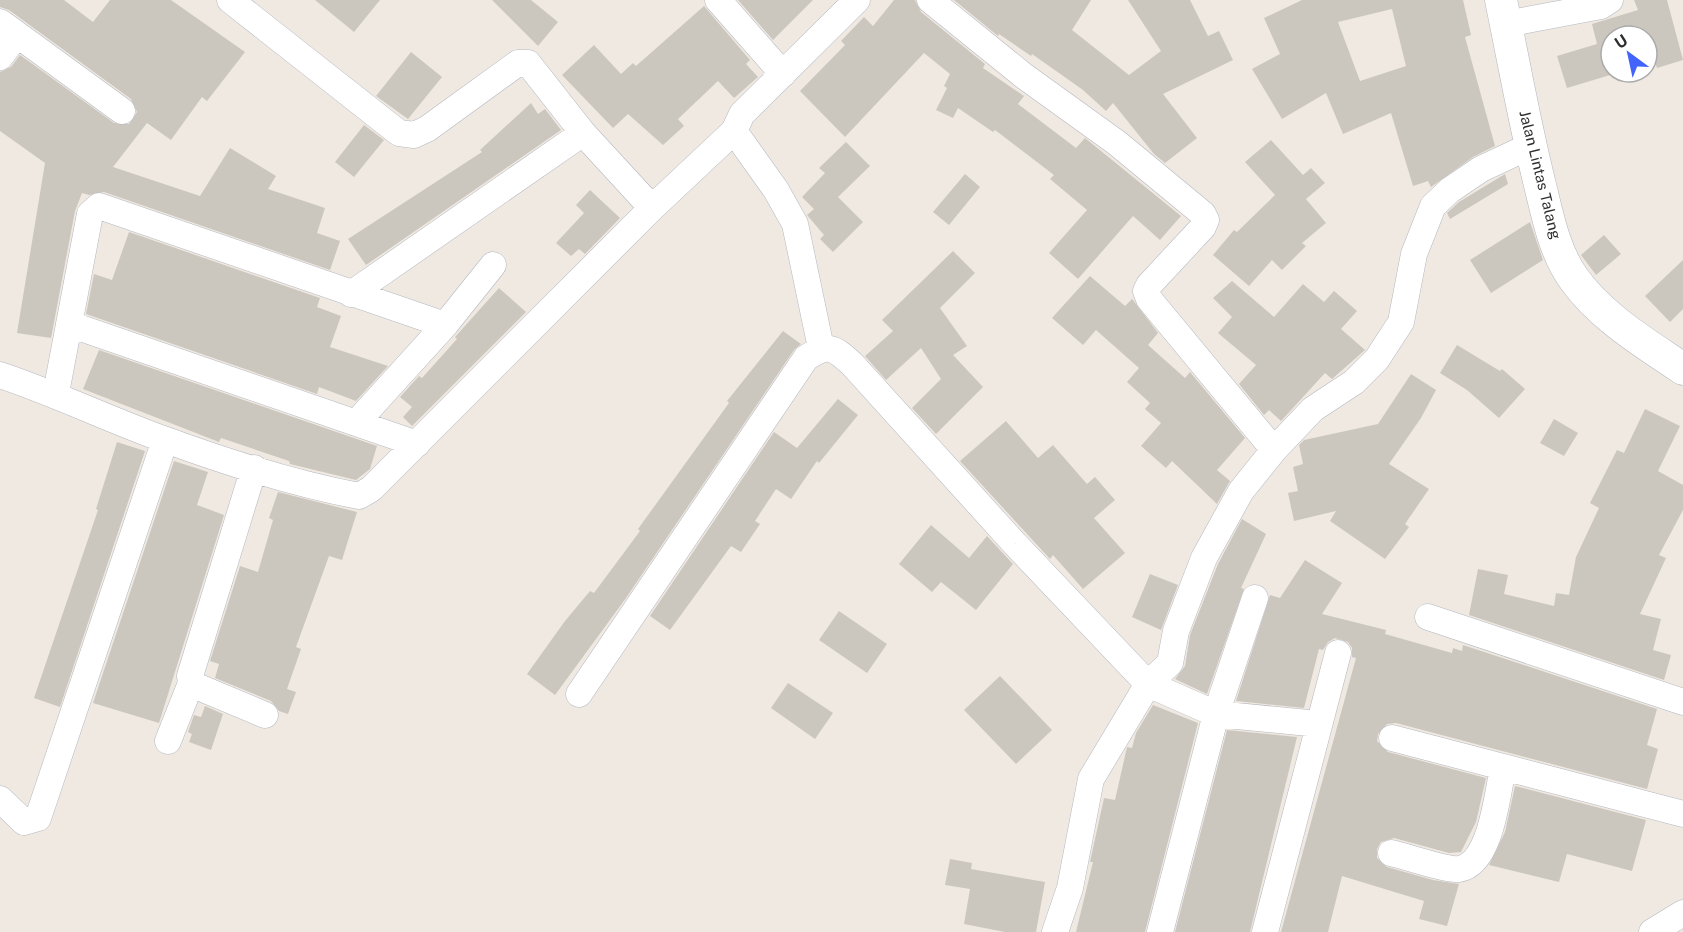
<svg xmlns="http://www.w3.org/2000/svg" width="1683" height="932" font-family="'Public Sans',sans-serif">
	<rect width="100%" height="100%" fill="#efe9e1"/>
	<path fill="#cbc7bf" fill-rule="evenodd" d="M0 0H64L93 22 110 0H171L245 52 207 101 202 97 171 140 147 123 113 167 200 196 230 148 276 176 268 189 325 208 317 233 340 241 330 270 104 192 89 195 82 193 75 211 51 338 17 333 45 163 0 131V72L11 67 20 55 114 123 129 124 137 112 131 99 9 10 0 7Z
		M315 0H380L354 32Z
		M492 0H531L558 22 538 46Z
		M738 0H813L773 40Z
		M894 0H915L921 12 985 64 983 68 1024 96 1018 104 1076 148 1085 138 1181 216 1160 240 1133 216 1078 279 1049 253 1087 210 1050 179 1054 175 995 130 993 132 958 108 953 118 936 110 947 88 944 86 950 74 924 53 845 137 800 91 845 45 841 41 864 17 873 26Z
		M954 0H1091L1072 30 1129 75 1161 51 1128 0H1190L1208 36 1219 31 1233 60 1163 94 1197 138 1165 163 1154 154 1113 103 1106 111 1083 90 1032 54 1031 56 999 34 998 36Z
		M1302 0H1463L1471 35 1465 37 1495 146 1473 157 1431 187 1428 181 1413 186 1391 113 1343 134 1326 93 1282 119 1252 69 1280 54 1264 18ZM1392 9 1406 66 1360 81 1338 22Z
		M1634 0H1667L1683 60 1657 68 1655 62 1647 64V36H1611V72H1620L1567 88 1557 56 1597 44 1592 24 1638 10Z
		M704 6 750 60 746 64 758 77 734 98 718 81 678 119 684 126 663 145 628 114 613 128 562 75 594 45 621 74 633 63 636 66Z
		M411 52 442 77 408 119 376 96Z
		M531 103 538 114 545 109 561 130 366 265 348 239 482 152 480 150Z
		M364 125 384 140 354 177 335 162Z
		M1271 140 1303 175 1311 168 1325 183 1306 199 1326 223 1302 243 1306 246 1282 270 1272 260 1249 286 1213 255 1234 230 1237 232 1275 195 1245 162Z
		M846 142 870 166 838 197 863 222 833 252 820 239 824 235 807 215 814 209 802 197 825 173 819 168Z
		M965 174 980 187 949 225 933 212Z
		M1505 174 1508 184 1450 219 1447 213 1459 202Z
		M590 190 620 218 585 254 579 249 571 256 556 243 584 213 576 205Z
		M1530 222 1543 260 1491 293 1470 260Z
		M129 232 320 298 317 307 341 316 330 347 388 366 356 401 319 387 317 394 86 314 94 274 112 280Z
		M1604 235 1621 254 1596 275 1581 255Z
		M953 251 975 273 940 308 967 346 953 355 983 387 936 434 912 408 941 379 921 348 886 380 865 356 893 331 882 320Z
		M1683 260V309L1670 322 1645 296Z
		M1090 276 1125 306 1132 299 1133 300 1158 333 1148 345 1185 378 1190 372 1245 438 1217 470 1230 481 1217 504 1172 461 1166 468 1141 446 1161 423 1145 409 1150 403 1127 382 1139 368 1096 330 1083 345 1052 318Z
		M1232 281 1274 317 1303 284 1324 302 1334 291 1357 311 1341 329 1365 350 1332 379 1325 373 1281 421 1269 410 1264 415 1239 384 1256 365 1218 333 1232 317 1213 298Z
		M499 288 526 312 412 426 403 417 412 407 400 397 419 376 422 378 457 339 455 337Z
		M783 331 801 344 794 350 626 598 555 695 527 674 565 621 590 591 594 593 640 531 638 529 729 403 727 401Z
		M1457 345 1500 371 1502 369 1525 389 1499 418 1467 390 1440 373Z
		M99 350 377 446 370 469 356 480 290 464 289 461 221 438 219 442 83 389Z
		M1411 374 1436 390 1421 418 1389 464 1429 489 1405 524 1409 527 1385 559 1330 521 1336 511 1294 521 1288 493 1298 491 1293 467 1303 464 1299 445 1304 440 1378 424Z
		M838 399 858 415 819 463 817 461 791 499 776 489 755 521 760 524 741 552 731 546 670 630 650 616 774 432 797 448Z
		M1645 409 1680 426 1658 471 1683 485V510L1659 555 1666 558 1640 614 1661 619 1653 650 1671 655 1664 680 1469 615 1478 569 1508 575 1504 594 1554 606 1556 593 1569 595 1576 557 1599 508 1590 503 1617 450 1624 453Z
		M1554 419 1578 433 1564 456 1540 443Z
		M1006 421 1038 458 1053 445 1087 484 1095 477 1115 500 1094 518 1125 553 1083 589 1053 555 1050 559 960 461Z
		M117 442 145 451 60 707 34 698 98 510 96 509Z
		M174 461 208 472 197 505 224 515 159 723 93 703Z
		M278 492 357 512 342 560 329 556 296 647 301 649 287 689 296 692 288 714 279 711 271 701 215 678 219 664 210 661 240 566 258 572 273 520 269 518Z
		M1242 519 1266 534 1241 588 1244 589 1207 694 1175 679 1185 666 1190 635 1218 564Z
		M931 525 969 558 987 536 1013 564 976 610 941 582 932 592 899 564Z
		M1305 560 1342 583 1322 614 1386 630 1385 634 1452 653 1453 648 1462 651 1463 645 1657 709 1647 745 1658 749 1647 789 1396 723 1387 724 1378 734 1377 741 1388 752 1486 778 1476 822 1461 852 1449 853 1394 838 1381 842 1377 849V858L1387 867 1433 880 1459 884 1447 926 1419 919 1424 901 1342 876 1328 932H1281L1356 658 1352 657V648L1348 642 1335 638 1328 642 1323 650 1319 649 1304 708 1236 701 1270 595 1280 598Z
		M1150 574 1178 585 1161 630 1132 617Z
		M839 611 887 644 867 673 819 640Z
		M1000 676 1052 730 1016 764 964 710Z
		M788 683 833 713 815 739 771 708Z
		M1153 705 1198 723 1145 932H1076L1093 862H1090L1104 798 1115 800 1127 747 1132 748 1136 733Z
		M205 706 223 714 211 750 189 742 192 734 188 732 194 715 201 717Z
		M1227 730 1297 737 1250 932H1175Z
		M1515 786 1646 820 1632 871 1567 854 1559 882 1489 865 1505 832Z
		M950 859 972 863 971 869 1045 882 1036 932H1005L964 924 970 889 945 885Z"/>
	<g fill="none" stroke-linecap="round" stroke-linejoin="round">
		<defs>
			<path id="minor" d="M230 0 399 133 414 135 427 129 518 63H528L583 133 652 208
				M718 0 783 74
				M930 0 1024 76 1117 143 1203 214 1206 220 1203 227 1149 285 1146 291 1149 299 1274 450
				M0 22 122 111
				M1506 24 1601 6 1610 0
				M0 57 17 35
				M351 294 583 133
				M69 324 417 444
				M821 348 795 224 776 190 734 131 742 114 857 0
				M0 375C57 394 110 420 166 440 226 462 296 484 359 496L371 489 652 208 734 131
				M56 393 90 214 99 206 445 325
				M356 423 445 325 493 265
				M254 468 190 676 191 683 196 686 265 715
				M1428 617 1683 702
				M579 694 806 358C829 343 833 347 852 364L1015 544 1148 684 1216 714 1319 724
				M1392 738 1683 814
				M168 741 191 683
				M0 799 24 822 38 818 165 440
				M1391 853C1405 856 1448 871 1459 869 1491 864 1497 795 1503 768
				M1055 932 1070 888 1091 779 1148 684 1170 663 1176 631 1204 558 1241 491 1274 450 1313 409 1354 382 1377 359 1401 322 1414 254 1433 206 1450 190 1481 169 1530 146
				M1160 932 1216 714 1255 598
				M1265 932 1338 653
				M1652 932 1683 913"/>
			<path id="tertiary" d="M1501 0C1514 63 1525 126 1541 189 1548 218 1555 253 1574 279 1601 317 1645 343 1683 369"/>
		</defs>
		<use href="#minor" stroke="#b4b7c1" stroke-width="27"/>
		<use href="#tertiary" stroke="#b4b7c1" stroke-width="33"/>
		<use href="#minor" stroke="#fff" stroke-width="26"/>
		<use href="#tertiary" stroke="#fff" stroke-width="32"/>
	</g>
	<g text-anchor="middle" stroke-width="6" stroke-linejoin="round" paint-order="stroke">
		<g font-size="15" fill="#2e2e2e" stroke="#fff">
			<text transform="translate(1540 175) rotate(76)" y="5">Jalan Lintas Talang</text>
		</g>
	</g>
	<g transform="translate(1629 54) rotate(327)"><circle r="28" fill="#ffffff" stroke="#ababab" stroke-width="1.5"/>
	<path d="M0-4.5L10 22L0 15L-10 22Z" fill="#4264fb"/>
	<text y="-9" font-size="16" font-weight="bold" text-anchor="middle" fill="#2e2e2e">U</text>
	</g>
</svg>
